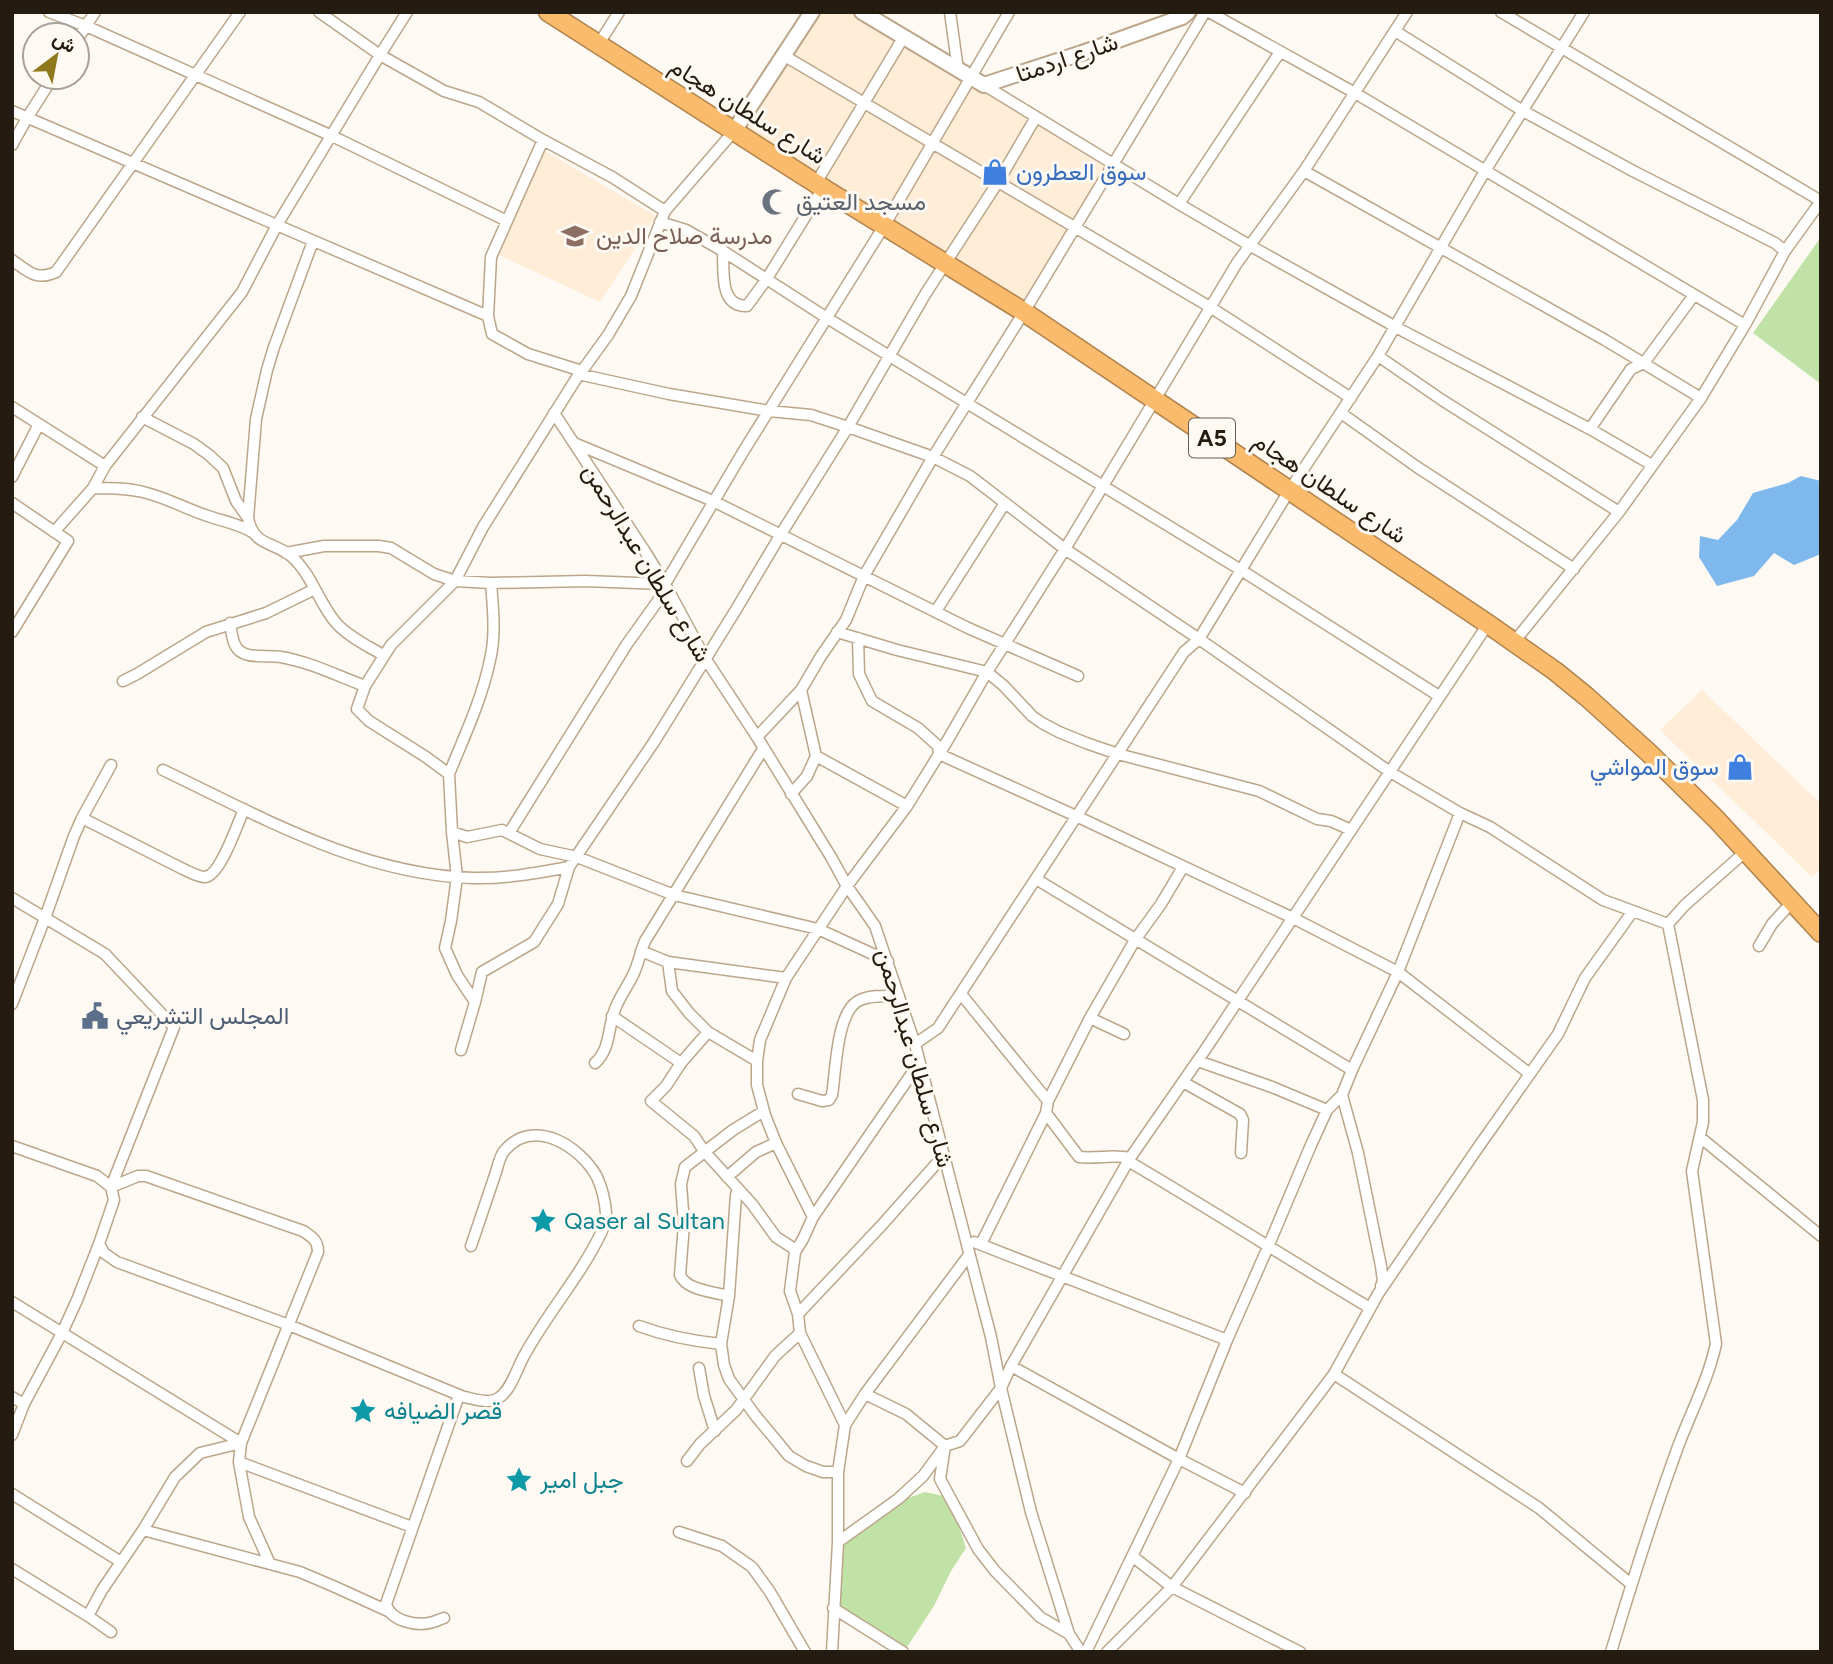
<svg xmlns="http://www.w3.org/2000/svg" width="1833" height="1664" font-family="Figtree,Vazirmatn,sans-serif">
	<rect width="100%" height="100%" fill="#fef9f3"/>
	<path fill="#ffedd8" d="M820 12H858L1108 169 1026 305 742 129Z
		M543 150 656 216 600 302 499 255Z
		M1702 690 1821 804V868L1812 877 1660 730Z"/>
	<path fill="#c0e2a6" d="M1821 237V384L1753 333Z
		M925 1492 944 1496 958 1523 966 1548 951 1571 934 1606 907 1647 838 1606 842 1541 902 1500Z"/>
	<path fill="#7fb8ed" d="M1801 476 1821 481V554L1794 565 1774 553 1754 576 1717 586 1699 557 1700 536 1718 540 1737 520 1753 493 1788 483Z"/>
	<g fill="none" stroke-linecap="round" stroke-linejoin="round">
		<defs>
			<path id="street" d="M49 12 86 26 332 136 507 221
				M319 12 380 55 444 91 479 102 543 140 612 177 665 211
				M950 12 958 70
				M1209 12 1355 93 1745 325
				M1501 12 1821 201 1785 251 1745 325 1701 398 1619 512 1514 642
				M1395 31 1523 111 1633 171 1775 243 1785 251
				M77 40 95 12
				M598 45 619 12
				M783 55 1210 307 1351 398
				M984 85 1179 204 1249 245 1403 331 1590 429 1652 465
				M12 111 488 316 492 334 528 354 582 371 608 335 631 296 665 211 734 131
				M12 145 27 118 53 77
				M1304 171 1605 340 1701 398
				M816 183 903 38
				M1179 204 1280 52
				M660 222 686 230 723 251 827 318 1241 570 1439 696
				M313 241 274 347 267 370 256 419 248 518C254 547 273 541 291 556 312 574 319 604 337 624 349 637 368 646 383 655
				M723 251C724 271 719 307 747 306L766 280 823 188
				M12 260C29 272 36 281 56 272L240 12
				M488 316 491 257 543 140
				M1378 356 1442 400 1619 512
				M581 371 483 527 455 581 391 645 365 686 357 709 369 721 426 757 449 774 452 832 467 837 502 830 540 849 577 857 674 895 818 929 888 961
				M578 374 669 394 769 411 811 415 848 427 933 457 970 476 1065 549 1199 639 1390 772 1460 813 1490 827 1603 900 1668 924 1685 905 1745 852
				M12 407 105 466 93 488 54 532
				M554 413 646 553 665 584 705 658 757 737 831 857 847 886 875 926 915 1044 991 1337 1001 1388 1031 1512 1069 1634 1081 1652
				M1341 413 1417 467 1574 569
				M142 417 194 444 209 455 223 468 236 501 248 518
				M1590 429 1631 369 1644 363 1694 295
				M574 443 713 501 968 628 1078 676
				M105 466 242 292 277 225 380 55 407 12
				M12 477 39 424
				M93 488C110 488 127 488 143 492 165 497 184 508 205 515 221 521 237 523 252 532
				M12 503 68 541 12 632
				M286 553 324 546H379L391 548 434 574 455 581 491 583 585 581 665 584 743 452 884 226 1009 12
				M936 611 1005 503
				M230 623C232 633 232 648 243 653 251 658 271 655 281 657 310 662 338 676 365 686
				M837 632 897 650 987 672 1004 686 1032 716 1042 723 1059 732 1086 743 1118 754 1259 791 1317 819 1331 821 1351 830
				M858 638 859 674 872 701 918 728 938 746 939 754 1076 816 1293 918 1398 972 1530 1074
				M123 681 137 674 206 632 266 613 315 589
				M757 737 801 690 821 656 846 620 864 576 933 457 1024 312 1205 12
				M816 756 907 806
				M163 770C261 817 362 875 473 878 505 879 537 873 569 867
				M449 774C464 737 482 699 490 660 496 635 493 608 491 583
				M791 794 807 776 816 756 801 690
				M82 818 183 869C190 872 198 877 205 877 220 876 238 823 244 809
				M452 832 457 877 451 921 445 948 457 975 475 1002 461 1050
				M509 833 627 644 667 588
				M1036 879 1352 1070
				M12 898 105 954 174 1027 111 1187 114 1200 99 1244 77 1300 62 1333 24 1404 12 1435
				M1759 946 1772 924 1793 901
				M641 951 668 962 786 978
				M668 962 672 991 689 1013 708 1032 757 1061
				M961 994 1048 1101
				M475 1002 482 972 534 942 558 904 569 867 654 742 737 608 781 534 848 427 926 293 998 182 1036 117
				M12 1004 45 918 74 836 82 818 111 765
				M612 1016 681 1063
				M1090 1018 1124 1034
				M708 1032 681 1063 666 1086 651 1101 694 1136 704 1151 752 1204 776 1237 793 1248 795 1252
				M915 1044 938 1028 1184 652 1199 639 1289 491 1378 356 1485 171 1584 12
				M1198 1061 1272 1087 1327 1110
				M595 1063C610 1050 608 1029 614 1012 618 999 626 989 632 977 638 966 640 953 645 941L763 749
				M1183 1082 1240 1114 1243 1120 1241 1153
				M798 1094 822 1101 829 1100 832 1095C836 1072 836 1010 860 1000 871 995 887 996 899 996
				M1342 1095 1358 1153 1381 1266 1383 1281 1381 1286
				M1046 1113 1079 1157C1097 1159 1113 1154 1130 1158
				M1701 1138 1821 1236
				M12 1146 97 1176 111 1187
				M1128 1161C1210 1209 1289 1260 1370 1308
				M727 1177 756 1152 776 1143
				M111 1187 138 1176H146L303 1231C312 1237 318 1240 318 1252L241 1443 200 1453 175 1477 143 1530 102 1590 88 1616 111 1632
				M738 1190 736 1195 729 1296 721 1344 724 1365 729 1379 755 1415 789 1456 806 1466 823 1472H838
				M813 1217 776 1143 765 1115 757 1085V1061L760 1040 786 978 847 886 907 806 946 743 987 672 1065 549 1237 263 1304 171 1407 12
				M974 1242 1227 1340
				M99 1244 104 1253 117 1262 289 1325 464 1397C475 1399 490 1405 500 1397 512 1388 517 1368 524 1356 547 1313 580 1277 601 1233 604 1227 607 1220 606 1213 605 1200 602 1188 597 1177 580 1146 534 1117 505 1150 499 1156 498 1167 495 1175 487 1198 479 1222 471 1246
				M981 1244 1046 1113 1048 1101 1090 1018 1135 940 1161 904 1183 867
				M729 1296C714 1292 686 1290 680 1275L684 1224 681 1184 685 1167 733 1130 764 1111
				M12 1302 241 1443 239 1462 412 1527
				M798 1314 881 1226 944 1155
				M639 1326C666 1336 692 1341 721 1344
				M1011 1366 1179 1459 1245 1493
				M699 1368 704 1396 715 1431
				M1334 1374 1539 1508 1631 1584
				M865 1394 906 1414 945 1446 940 1479 978 1549 995 1571 1040 1617 1069 1634
				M12 1397 24 1404
				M845 1425 800 1333 798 1314 790 1291 795 1252 803 1239 813 1217 919 1063
				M687 1461 700 1444 736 1410 775 1356 800 1333
				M239 1462 249 1517 270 1564
				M12 1494 121 1562
				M143 1530 300 1572 333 1586 388 1611
				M679 1532 722 1546 752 1567 770 1592 805 1652
				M838 1542 898 1499 923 1476 945 1446 960 1441 1001 1388 1011 1366 1130 1158 1205 1050 1488 624
				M1132 1556 1172 1587 1300 1652
				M12 1569 88 1616
				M833 1608 903 1652
				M444 1618C440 1619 437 1621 433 1622 417 1627 390 1621 386 1604L459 1395
				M832 1652 838 1542V1472L845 1425 865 1394 969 1255
				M1086 1652 1179 1459 1227 1340 1268 1247 1311 1145 1327 1110 1342 1095 1352 1070 1398 972 1460 813
				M1107 1652 1172 1587 1334 1374 1378 1294 1477 1149 1558 1034 1585 978 1633 911
				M1611 1652C1632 1582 1654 1512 1679 1444 1692 1410 1708 1380 1716 1344L1692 1171 1703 1122V1100L1668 924"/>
			<path id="secondary" d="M862 12 984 85 1082 53 1182 17 1188 12
				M734 131 812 12"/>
			<path id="highway" d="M548 12 823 188 1024 312 1488 624 1555 671 1587 697 1649 753 1716 819 1821 933"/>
		</defs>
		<use href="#street" stroke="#bca68a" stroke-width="13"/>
		<use href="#secondary" stroke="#bca68a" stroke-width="18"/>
		<use href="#highway" stroke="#b0834d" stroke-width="21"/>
		<use href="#street" stroke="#fff" stroke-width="10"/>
		<use href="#secondary" stroke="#fff" stroke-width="14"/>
		<use href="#highway" stroke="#fbbb6d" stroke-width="18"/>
	</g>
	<defs>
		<symbol id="shop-bare" viewBox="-9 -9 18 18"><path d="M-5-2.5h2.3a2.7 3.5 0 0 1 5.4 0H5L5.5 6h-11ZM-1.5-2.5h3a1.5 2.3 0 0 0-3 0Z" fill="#3f7fe0" stroke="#fef9f3" stroke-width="2.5" paint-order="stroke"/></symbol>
		<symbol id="mosque-bare" viewBox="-9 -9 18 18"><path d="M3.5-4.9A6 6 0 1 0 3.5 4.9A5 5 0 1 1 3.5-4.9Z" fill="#6b7280" stroke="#fef9f3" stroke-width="2.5" paint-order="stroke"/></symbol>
		<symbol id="school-bare" viewBox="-9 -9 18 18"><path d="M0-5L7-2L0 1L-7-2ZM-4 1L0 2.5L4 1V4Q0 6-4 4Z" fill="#8d6e63" stroke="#fef9f3" stroke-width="2.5" paint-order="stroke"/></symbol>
		<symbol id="civic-bare" viewBox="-9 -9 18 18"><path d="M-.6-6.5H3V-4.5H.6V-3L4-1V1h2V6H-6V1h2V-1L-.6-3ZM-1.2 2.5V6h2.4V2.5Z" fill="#5c6f8a" stroke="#fef9f3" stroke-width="2.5" paint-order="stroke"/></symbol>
		<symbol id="sight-bare" viewBox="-9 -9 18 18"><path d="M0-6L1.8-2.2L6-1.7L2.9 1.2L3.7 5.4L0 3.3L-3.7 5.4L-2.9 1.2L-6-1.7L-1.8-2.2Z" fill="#0f9aa8" stroke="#fef9f3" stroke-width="2.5" paint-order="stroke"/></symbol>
	</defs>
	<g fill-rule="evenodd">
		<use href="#shop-bare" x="976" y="153" width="38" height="38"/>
		<use href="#mosque-bare" x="756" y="183" width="38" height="38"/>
		<use href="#school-bare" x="556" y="217" width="38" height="38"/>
		<use href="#shop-bare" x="1721" y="748" width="38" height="38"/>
		<use href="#civic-bare" x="76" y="997" width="38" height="38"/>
		<use href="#sight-bare" x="524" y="1202" width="38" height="38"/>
		<use href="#sight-bare" x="344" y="1392" width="38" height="38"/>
		<use href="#sight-bare" x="500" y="1461" width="38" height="38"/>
	</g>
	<g text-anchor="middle" stroke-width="6" stroke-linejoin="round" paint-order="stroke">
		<rect fill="#fef9f3" stroke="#655e55" stroke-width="2" x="1189" y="418.5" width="46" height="39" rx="5"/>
		<g font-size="23" font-weight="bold" fill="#241c11">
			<text x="1212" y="446">A5</text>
		</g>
		<g font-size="24" fill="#241c11" stroke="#fef9f3">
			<text transform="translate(1067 58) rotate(-19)" y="8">شارع اردمتا</text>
			<text transform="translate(748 111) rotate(32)" y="8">شارع سلطان هجام</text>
			<text transform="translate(1330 488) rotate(34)" y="8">شارع سلطان هجام</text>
			<text transform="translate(647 563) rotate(59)" y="8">شارع سلطان عبدالرحمن</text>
			<text transform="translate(915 1058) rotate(74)" y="8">شارع سلطان عبدالرحمن</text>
		</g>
		<g font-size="24" fill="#366cbe" stroke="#fef9f3" text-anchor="start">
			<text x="1016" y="180">سوق العطرون</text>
			<text x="1719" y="775" text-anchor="end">سوق المواشي</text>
		</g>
		<g font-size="24" fill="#5b616d" stroke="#fef9f3" text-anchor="start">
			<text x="796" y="210">مسجد العتيق</text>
		</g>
		<g font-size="24" fill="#785e54" stroke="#fef9f3" text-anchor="start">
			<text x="596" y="244">مدرسة صلاح الدين</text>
		</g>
		<g font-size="24" fill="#4e5e75" stroke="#fef9f3" text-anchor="start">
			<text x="116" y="1024">المجلس التشريعي</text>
		</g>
		<g font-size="24" fill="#0d838f" stroke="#fef9f3" text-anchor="start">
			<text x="564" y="1229">Qaser al Sultan</text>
			<text x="384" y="1419">قصر الضيافه</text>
			<text x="540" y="1488">جبل امير</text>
		</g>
	</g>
	<rect width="1833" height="1664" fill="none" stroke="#241c11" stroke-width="28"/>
	<g transform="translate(56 56) rotate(32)"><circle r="33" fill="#fef9f3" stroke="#a7a199" stroke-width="2"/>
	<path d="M0-5L12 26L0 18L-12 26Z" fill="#90781d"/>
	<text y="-10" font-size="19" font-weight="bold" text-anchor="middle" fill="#241c11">ش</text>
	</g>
</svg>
